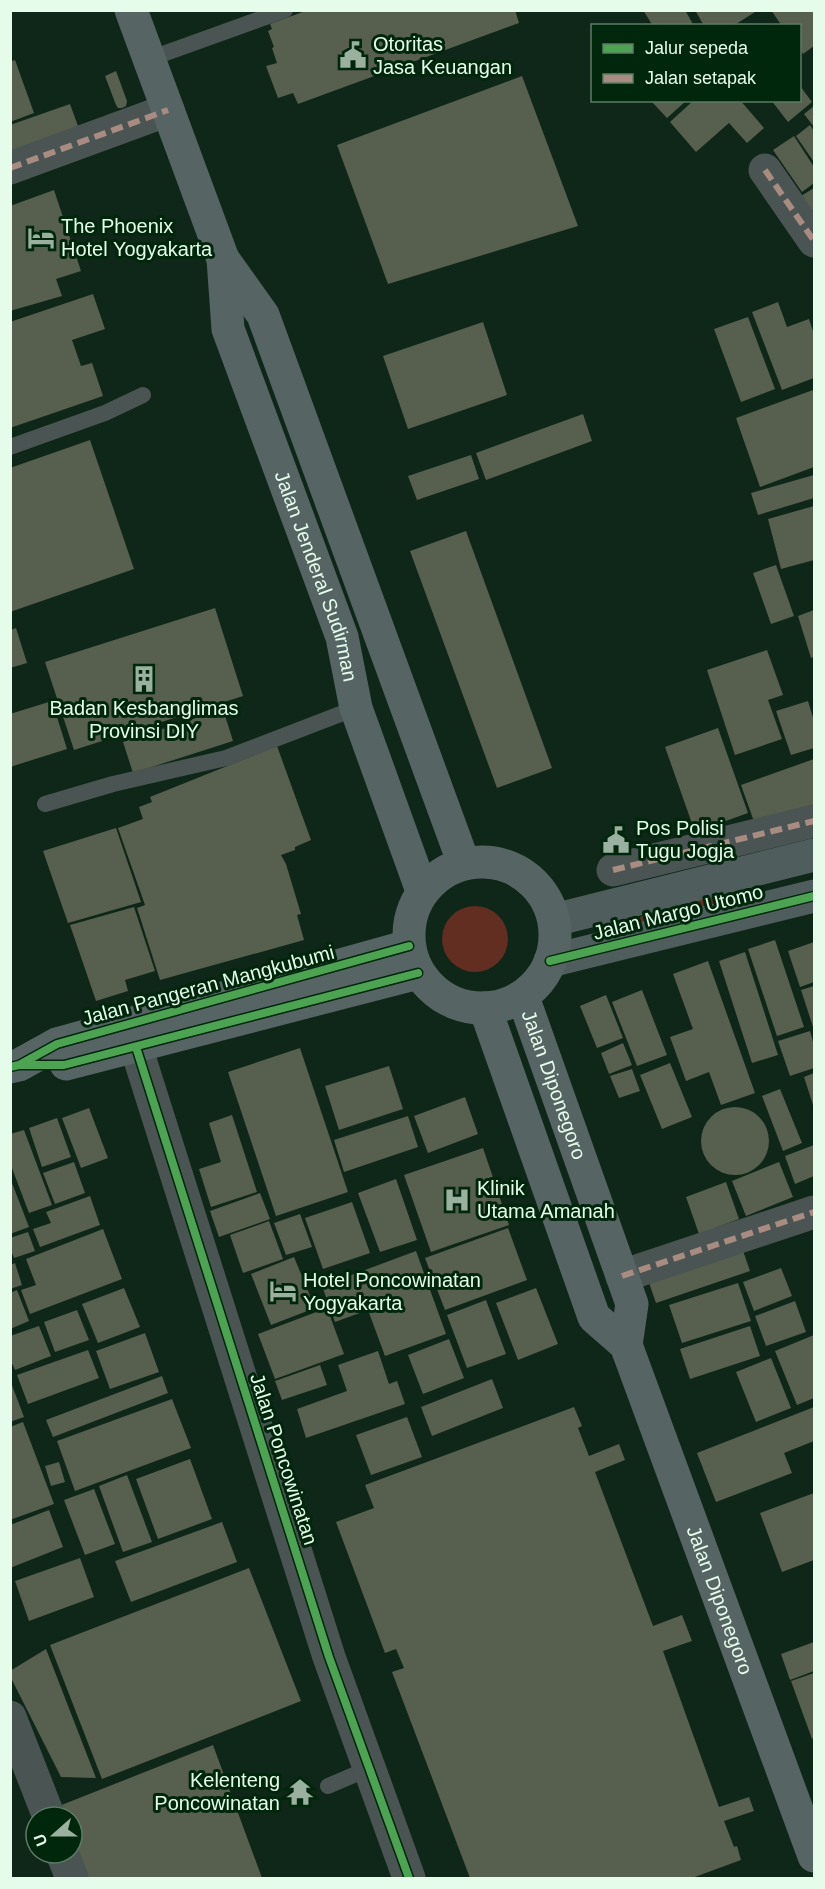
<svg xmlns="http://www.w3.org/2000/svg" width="825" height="1889" font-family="Arial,sans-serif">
	<rect width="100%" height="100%" fill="#0f2718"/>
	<path fill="#622e22" d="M732 891 738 895 737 898 640 924 638 921 641 916Z
		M442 939a33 33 0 1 1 66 0a33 33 0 1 1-66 0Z"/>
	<path fill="#575f4f" d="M308 10H515L519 23 298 104 293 93 278 98 266 66 277 63 272 48 274 47 268 31 272 29 270 24Z
		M643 10H685L694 26H653Z
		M695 10H754L755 12 733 26H704Z
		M771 10H814V46L803 54 800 49V26H782Z
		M15 60 34 113 10 122V62Z
		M116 71 127 101 126 106 122 108H118L116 105 105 76Z
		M522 76 578 226 388 284 337 145Z
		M800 86 812 102 788 122 771 100H800Z
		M654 100H687L667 118 652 102Z
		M694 100H740L764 128 747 143 729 123 696 152 670 122Z
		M70 104 82 137 10 162V125Z
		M814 106V127L804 114Z
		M810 125 814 131V162L796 136Z
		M794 136 814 167V183L802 192 773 150Z
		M814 188V219L801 196Z
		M54 190 81 271 56 279 62 296 10 311V206Z
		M93 294 105 329 72 340 81 366 92 363 103 396 10 428V322Z
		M778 302 787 327 809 319 814 334V378L782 390 752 312Z
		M748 317 775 389 741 402 714 329Z
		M483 322 507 395 408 429 383 356Z
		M813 390 814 395V467L760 487 736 418Z
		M583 414 592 441 486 480 476 453Z
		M90 440 134 569 10 612V468Z
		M471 455 479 479 417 500 408 476Z
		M814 475V498L758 515 751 493Z
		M814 506V560L781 569 768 519Z
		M466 531 552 768 497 788 410 551Z
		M776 565 794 616 771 624 753 573Z
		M215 608 243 696 74 750 45 662Z
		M814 610V657L811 658 798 616Z
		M16 628 27 663 10 668V630Z
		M767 650 783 695 768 700 782 739 735 755 707 670Z
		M52 701 67 749 10 767V714Z
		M808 701 814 721V748L791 755 776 711Z
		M223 709 233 741 133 773 123 742Z
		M718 728 748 813 695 832 665 747Z
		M277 746 311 840 295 847V850L281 855 286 864 301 914 297 915 304 940 160 980 137 908 145 905 118 828 143 819 139 807 152 802 150 797Z
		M814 759V810L757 830 741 785Z
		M116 828 141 902 68 923 43 851Z
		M134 907 155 971 125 980 128 991 96 1001 70 925Z
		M775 940 804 1027 777 1036 748 949Z
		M814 942V982L800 987 788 951Z
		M745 952 778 1055 752 1063 719 961Z
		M708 961 755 1093 721 1105 709 1072 686 1081 670 1037 693 1029 673 974Z
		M814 986V1030L801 990Z
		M642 990 667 1055 637 1066 612 1002Z
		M606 995 623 1038 597 1048 580 1006Z
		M810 1031 814 1045V1068L790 1076 778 1041Z
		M623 1043 632 1065 609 1074 601 1053Z
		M300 1048 348 1192 276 1216 228 1072Z
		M670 1063 692 1117 662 1129 640 1075Z
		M389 1066 403 1109 339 1130 325 1086Z
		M632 1069 640 1091 619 1098 610 1076Z
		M814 1073V1108L804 1077Z
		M780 1089 802 1143 783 1151 762 1096Z
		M465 1097 478 1134 428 1153 414 1116Z
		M701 1141a34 34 0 1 1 68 0a34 34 0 1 1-68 0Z
		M89 1108 108 1158 81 1168 62 1118Z
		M232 1115 257 1192 211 1207 199 1169 221 1162 209 1123Z
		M408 1116 418 1147 344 1172 334 1140Z
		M57 1118 71 1157 42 1167 29 1128Z
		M24 1130 52 1205 29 1213 10 1163V1134Z
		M814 1145V1176L795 1184 785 1156Z
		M483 1148 509 1225 431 1252 404 1175Z
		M74 1162 85 1193 55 1204 43 1173Z
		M779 1162 793 1197 746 1216 732 1181Z
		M396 1179 417 1240 380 1252 358 1193Z
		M726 1182 739 1219 699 1234 686 1197Z
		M10 1183H12L29 1227 10 1234Z
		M260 1193 270 1219 219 1237 210 1211Z
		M90 1196 100 1225 40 1247 33 1229 51 1223 46 1212Z
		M352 1202 370 1253 323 1269 305 1218Z
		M300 1214 312 1247 286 1255 274 1223Z
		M269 1221 283 1259 243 1273 230 1235Z
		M508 1228 527 1280 445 1310 425 1258Z
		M103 1229 122 1279 30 1314 21 1290 36 1285 26 1259Z
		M28 1232 35 1251 14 1258 10 1248V1238Z
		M740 1242 750 1271 656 1303 646 1274Z
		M416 1251 446 1334 385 1356 368 1310 335 1322 322 1286Z
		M294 1257 315 1308 271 1325 251 1274Z
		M15 1263 22 1285 10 1289V1265Z
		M781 1268 792 1296 754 1311 743 1282Z
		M738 1283 751 1321 682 1343 669 1305Z
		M124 1288 140 1327 98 1343 82 1304Z
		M536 1288 558 1344 518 1360 496 1303Z
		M17 1290 29 1321 10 1329V1293Z
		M486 1300 506 1354 467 1368 447 1315Z
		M795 1301 806 1332 766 1346 755 1316Z
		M327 1308 344 1354 275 1379 258 1334Z
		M77 1310 89 1340 55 1352 44 1322Z
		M39 1326 51 1356 15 1370 10 1359V1336Z
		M750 1326 760 1356 690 1379 680 1349Z
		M145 1333 159 1372 110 1389 96 1351Z
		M814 1335V1398L797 1405 775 1351Z
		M449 1339 464 1378 423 1394 408 1355Z
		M88 1350 99 1378 28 1404 17 1375Z
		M378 1351 389 1384 397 1381 405 1404 306 1438 297 1409 347 1391 338 1365Z
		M771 1358 791 1408 756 1422 736 1372Z
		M320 1365 327 1385 282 1400 275 1381Z
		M162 1376 168 1393 53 1437 46 1420Z
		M492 1379 503 1408 432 1436 421 1407Z
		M10 1380 24 1417 10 1422Z
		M172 1399 191 1448 75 1491 57 1441Z
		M574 1407 582 1426 578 1428 589 1456 619 1444 625 1460 595 1472 653 1626 682 1615 692 1641 663 1651 719 1807 749 1797 754 1811 724 1821 734 1847 737 1846 741 1860 692 1878H470L392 1672 404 1668 396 1649 385 1653 336 1522 374 1508 365 1485Z
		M814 1407V1441L784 1453 792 1473 716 1502 697 1453Z
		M407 1417 422 1457 371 1475 356 1435Z
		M23 1422 54 1504 10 1520V1427Z
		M190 1459 212 1519 158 1539 136 1479Z
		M59 1462 65 1482 51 1486 45 1466Z
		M127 1475 152 1542 123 1552 99 1486Z
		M94 1489 115 1544 85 1555 64 1500Z
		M814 1493V1560L782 1572 760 1513Z
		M49 1510 63 1547 10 1568V1525Z
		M222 1522 237 1562 131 1602 115 1561Z
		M80 1558 94 1597 29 1621 15 1581Z
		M249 1568 301 1701 102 1779 50 1645Z
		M814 1642V1671L790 1680 781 1654Z
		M46 1649 96 1778 61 1777 10 1676V1671Z
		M814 1673V1738L812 1739 791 1681Z
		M213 1745 262 1878H87L72 1840V1817H63L59 1806Z"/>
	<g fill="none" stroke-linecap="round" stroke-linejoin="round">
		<path stroke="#495453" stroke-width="16" d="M149 59 285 10
			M10 447 105 413 143 395
			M45 804 113 784 226 758 356 708
			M328 1786 370 1768"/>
		<path stroke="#495453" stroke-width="33" d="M10 168 168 110
			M765 170 814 241
			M613 870 814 821
			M136 1047 329 1657 409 1878
			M622 1276 814 1212
			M10 1717 49 1817
			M62 1853 72 1878"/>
		<path stroke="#505d5d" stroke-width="33" d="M554 920 814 855
			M550 961 814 896"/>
		<g stroke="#566564" stroke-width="33">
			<path d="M131 10 223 259 263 315 464 864"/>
			<path id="s1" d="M223 259 228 329 342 637 356 708 422 891"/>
			<circle cx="482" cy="935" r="73"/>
			<path id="s2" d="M523 997 632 1304 626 1345"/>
			<path id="s3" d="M485 1008 594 1317 626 1345 814 1856"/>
			<path d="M66 1064 418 973"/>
			<path d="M10 1067 19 1065 57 1044 409 946"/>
		</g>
		<path stroke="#a88b81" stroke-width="6" stroke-dasharray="12 6" stroke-linecap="butt" d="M10 168 168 110
			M765 170 814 241
			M613 870 814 821
			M622 1276 814 1212"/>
		<defs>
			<path id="cycleway" d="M550 961 814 896
				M136 1047 329 1657 409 1878
				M22 1065H64L418 973
				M10 1067 19 1065 57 1044 409 946"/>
		</defs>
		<use href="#cycleway" stroke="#00270c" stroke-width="11"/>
		<use href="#cycleway" stroke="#4ca352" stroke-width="8"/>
	</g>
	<defs>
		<symbol id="civic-bare" viewBox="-9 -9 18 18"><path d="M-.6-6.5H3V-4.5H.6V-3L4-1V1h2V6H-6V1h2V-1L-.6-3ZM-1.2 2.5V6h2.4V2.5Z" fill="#9ab1a0" stroke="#00270c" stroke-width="2.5" paint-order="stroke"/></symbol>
		<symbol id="hotel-bare" viewBox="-9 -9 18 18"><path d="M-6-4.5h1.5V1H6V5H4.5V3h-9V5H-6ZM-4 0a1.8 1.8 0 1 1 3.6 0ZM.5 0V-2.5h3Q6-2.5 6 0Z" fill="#9ab1a0" stroke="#00270c" stroke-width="2.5" paint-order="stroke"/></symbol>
		<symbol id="building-bare" viewBox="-9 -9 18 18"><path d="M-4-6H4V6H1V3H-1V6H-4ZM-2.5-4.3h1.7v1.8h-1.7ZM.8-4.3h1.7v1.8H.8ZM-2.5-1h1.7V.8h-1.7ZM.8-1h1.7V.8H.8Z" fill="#9ab1a0" stroke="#00270c" stroke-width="2.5" paint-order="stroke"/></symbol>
		<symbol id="hospital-bare" viewBox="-9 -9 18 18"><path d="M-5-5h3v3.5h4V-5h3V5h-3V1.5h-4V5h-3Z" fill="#9ab1a0" stroke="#00270c" stroke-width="2.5" paint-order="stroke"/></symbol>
		<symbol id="temple-bare" viewBox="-9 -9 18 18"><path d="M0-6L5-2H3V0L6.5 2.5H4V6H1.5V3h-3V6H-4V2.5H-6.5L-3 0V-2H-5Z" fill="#9ab1a0" stroke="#00270c" stroke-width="2.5" paint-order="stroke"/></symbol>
	</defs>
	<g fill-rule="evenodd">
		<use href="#civic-bare" x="334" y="36" width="38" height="38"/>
		<use href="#hotel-bare" x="22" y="219" width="38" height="38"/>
		<use href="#building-bare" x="125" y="660" width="38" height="38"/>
		<use href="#civic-bare" x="597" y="821" width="38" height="38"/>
		<use href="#hospital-bare" x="438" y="1181" width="38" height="38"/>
		<use href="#hotel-bare" x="264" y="1272" width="38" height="38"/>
		<use href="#temple-bare" x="281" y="1773" width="38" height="38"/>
	</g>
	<g text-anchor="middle" stroke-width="6" stroke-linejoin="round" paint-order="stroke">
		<g font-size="20" fill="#e5fcea" stroke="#00270c" text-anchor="start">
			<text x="373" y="51">Otoritas<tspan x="373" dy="23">Jasa Keuangan</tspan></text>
			<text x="61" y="233">The Phoenix<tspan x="61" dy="23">Hotel Yogyakarta</tspan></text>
			<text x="144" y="715" text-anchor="middle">Badan Kesbanglimas<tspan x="144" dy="23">Provinsi DIY</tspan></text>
			<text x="636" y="835">Pos Polisi<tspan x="636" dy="23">Tugu Jogja</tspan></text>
			<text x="477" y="1195">Klinik<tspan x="477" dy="23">Utama Amanah</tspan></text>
			<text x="303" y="1287">Hotel Poncowinatan<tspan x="303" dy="23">Yogyakarta</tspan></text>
			<text x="280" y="1787" text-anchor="end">Kelenteng<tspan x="280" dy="23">Poncowinatan</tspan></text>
		</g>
		<g font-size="20" fill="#e5fcea" stroke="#00270c">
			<text dy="7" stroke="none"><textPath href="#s1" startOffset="333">Jalan Jenderal Sudirman</textPath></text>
			<text transform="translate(678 912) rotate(-14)" y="7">Jalan Margo Utomo</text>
			<text transform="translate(208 985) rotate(-15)" y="7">Jalan Pangeran Mangkubumi</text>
			<text dy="7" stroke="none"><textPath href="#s2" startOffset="93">Jalan Diponegoro</textPath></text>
			<text transform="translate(284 1459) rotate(72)" y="7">Jalan Poncowinatan</text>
			<text dy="7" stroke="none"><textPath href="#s3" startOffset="642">Jalan Diponegoro</textPath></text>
		</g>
	</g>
	<rect width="825" height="1889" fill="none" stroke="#e5fcea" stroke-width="24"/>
	<rect x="591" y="24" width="210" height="78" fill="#00270c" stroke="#5c7c65" stroke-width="1.5"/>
	<rect x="603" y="44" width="30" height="9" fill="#4ca352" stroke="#5c7c65" stroke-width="1.5"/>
	<text x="645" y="54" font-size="18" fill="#e5fcea">Jalur sepeda</text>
	<rect x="603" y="74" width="30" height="9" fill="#a88b81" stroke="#5c7c65" stroke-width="1.5"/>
	<text x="645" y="84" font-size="18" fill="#e5fcea">Jalan setapak</text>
	<g transform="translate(54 1835) rotate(249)"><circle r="28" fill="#00270c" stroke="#5c7c65" stroke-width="1.5"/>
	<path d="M0-4.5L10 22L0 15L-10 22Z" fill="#9ab1a0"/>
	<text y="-9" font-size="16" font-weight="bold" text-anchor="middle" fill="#e5fcea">U</text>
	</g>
</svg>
